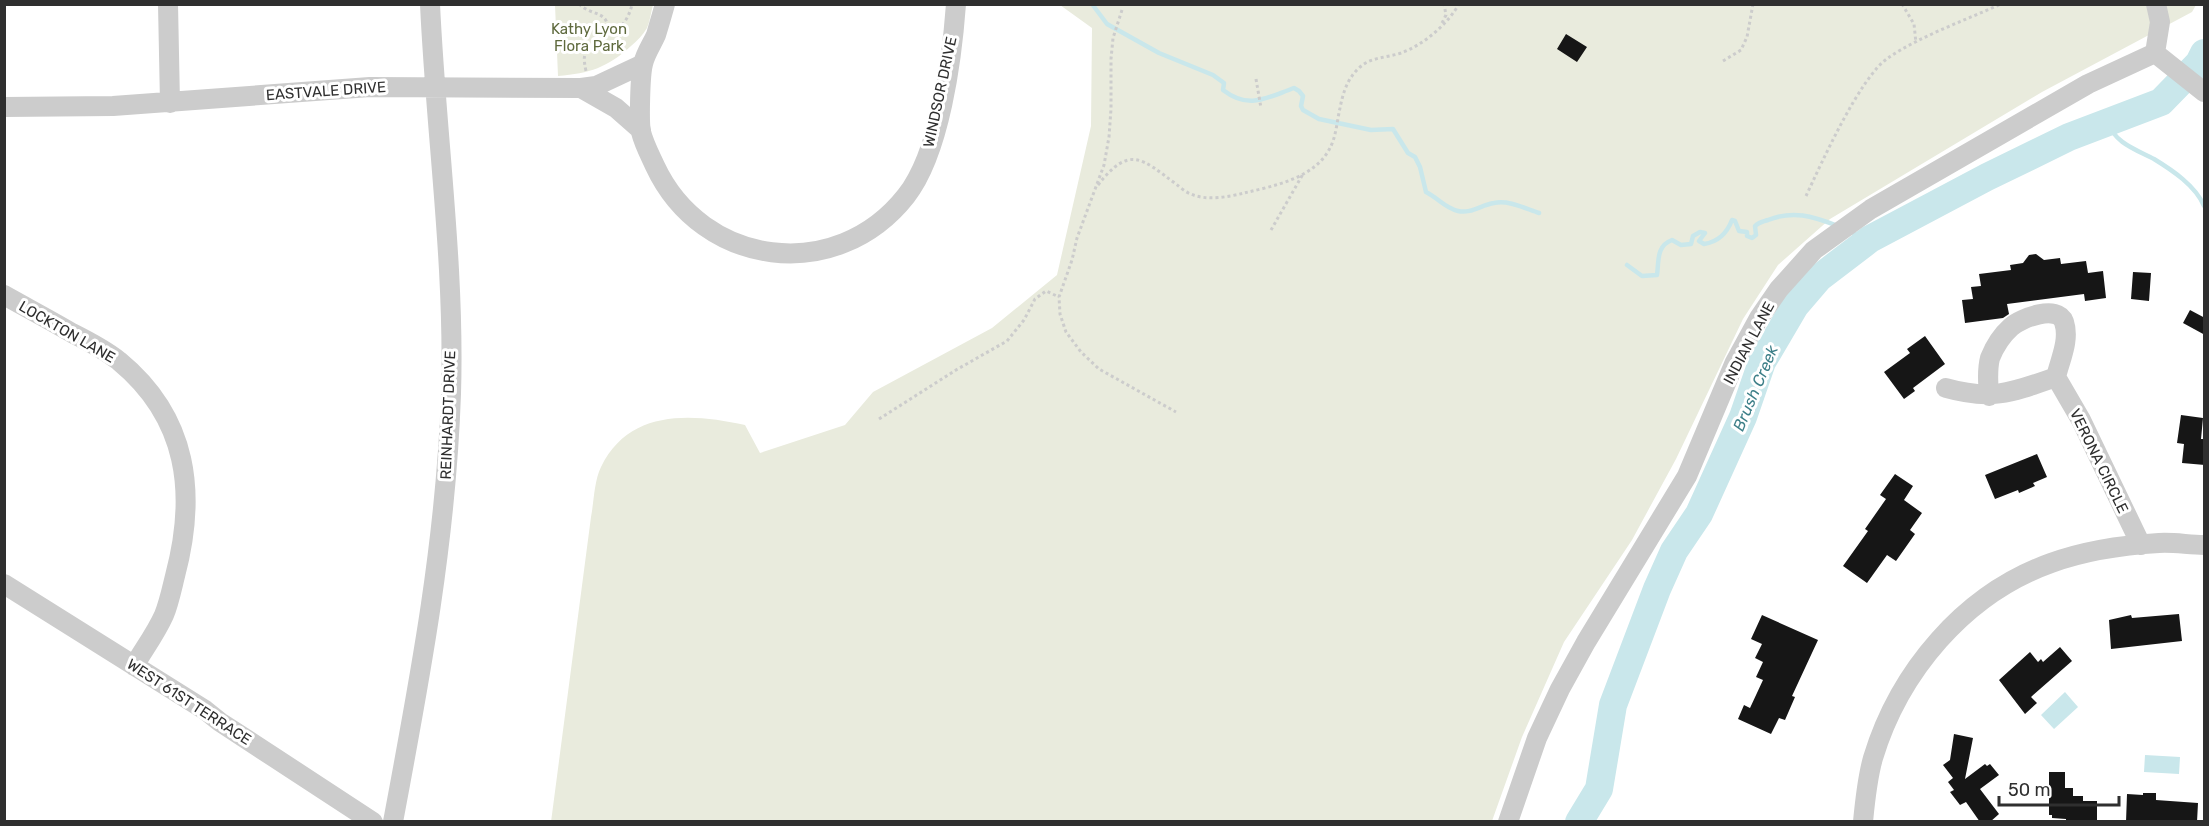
<svg xmlns="http://www.w3.org/2000/svg" width="2209" height="826" font-family="Rubik,sans-serif">
	<rect width="100%" height="100%" fill="#fff"/>
	<path fill="#e9ebdd" d="M555 5V4L653 5C651 12 650 21 647 28 643 35 637 41 631 46 607 68 590 73 558 76Z
		M1060 5H2196L2192 12 2042 92 1830 219 1778 265 1743 319 1676 459 1632 540 1564 642 1522 737 1492 821 551 822 591 517C594 502 594 481 601 467 629 409 691 413 745 425L760 453 845 425 873 392 992 328 1057 275 1091 126 1092 28Z"/>
	<path fill="#c9e7eb" d="M2065 692 2078 707 2054 729 2041 715Z
		M2145 755 2180 757 2179 774 2144 772Z"/>
	<g fill="none" stroke-linecap="round" stroke-linejoin="round">
		<path stroke="#c9e7eb" stroke-width="4.5" d="M1092 4 1107 24 1159 53 1213 75 1224 83 1223 90C1249 110 1266 98 1294 88L1299 91 1303 96 1301 106 1303 110 1319 119 1371 130 1393 129 1408 153 1415 157 1420 167 1426 192C1438 198 1445 208 1458 211 1471 214 1481 205 1494 203 1509 200 1524 208 1539 213
			M2108 122C2114 143 2137 150 2154 159 2172 170 2196 186 2204 206
			M1851 232 1870 239
			M1627 265 1642 276 1657 275C1659 261 1656 246 1672 240L1681 245 1691 244 1693 236 1700 232 1705 233 1699 241 1704 244C1718 242 1727 233 1732 220L1735 221 1739 231 1747 232V236L1752 238 1756 235 1755 226C1759 222 1762 222 1768 220 1793 210 1812 216 1838 226"/>
		<path stroke="#c9e7eb" stroke-width="28" d="M1579 822 1599 789 1613 705 1657 589 1674 551 1699 514 1743 417 1762 362 1795 306 1819 278 1870 239 1987 177 2069 137 2161 102 2199 63 2204 53"/>
	</g>
	<path fill="#161616" d="M1566 34 1587 47 1577 62 1557 49Z
		M2036 254 2044 260 2060 258 2061 264 2086 261 2088 273 2103 271 2106 298 2085 301 2084 294 2007 304 2009 314 2003 318 1965 323 1962 300 1973 299 1971 287 1981 286 1979 274 2011 270 2010 265 2023 263 2029 255Z
		M2133 272 2151 273 2149 301 2131 299Z
		M2190 310 2205 318V335L2183 323Z
		M1925 336 1945 364 1913 388 1915 391 1904 399 1884 372 1910 353 1907 349Z
		M2181 415 2203 418 2201 439H2205V465L2182 463 2184 444 2177 443Z
		M2037 454 2047 477 2033 483 2035 486 2019 493 2018 490 1995 499 1985 475Z
		M1895 474 1913 486 1904 500 1922 513 1910 530 1915 534 1896 561 1887 555 1867 583 1843 566 1868 531 1865 529 1886 499 1880 495Z
		M2179 614 2182 641 2111 649 2109 620 2131 615 2132 618Z
		M1762 615 1818 640 1792 696 1795 697 1785 720 1779 718 1771 734 1738 719 1744 705 1750 708 1763 680 1756 677 1763 662 1755 658 1762 644 1751 639Z
		M2060 647 2072 661 2031 697 2037 703 2025 714 1999 680 2030 652 2038 662 2041 659 2043 662Z
		M1954 734 1973 738 1965 779 1985 764 1987 766 1990 764 1999 775 1980 789 1999 814 1990 822H1980L1966 802 1960 805 1950 792 1954 790 1948 782 1953 778 1943 765 1950 760Z
		M2049 772H2065V788H2073V796H2083V801H2097V822H2066V819L2052 818V815H2049Z
		M2143 793H2156V800L2198 803 2197 822H2126L2127 794 2143 795Z"/>
	<g fill="none" stroke-linecap="round" stroke-linejoin="round">
		<path stroke="#ccc" stroke-width="3" stroke-dasharray="3 3" stroke-linecap="butt" d="M579 4C592 17 613 10 606 36 591 49 580 45 586 71
			M1902 4 1914 24 1916 43
			M1122 10 1113 38 1111 59V109L1109 137 1104 165 1077 238 1072 260 1059 297 1060 314 1066 332 1081 352 1099 369 1176 412
			M1442 23 1446 15 1444 4
			M607 30 614 32C623 27 630 15 632 4
			M1723 61 1741 50 1747 37 1753 4
			M1256 79 1261 108
			M1098 185C1130 144 1142 159 1176 184 1180 187 1185 192 1191 194 1206 201 1228 197 1244 193 1274 186 1315 178 1330 148 1336 137 1337 121 1340 108 1343 93 1347 79 1359 68 1370 57 1386 58 1401 53 1423 45 1447 25 1459 4
			M1806 196C1822 162 1860 77 1888 58 1918 37 1966 20 2001 4
			M1271 230 1303 174
			M879 419 956 370 1007 341 1024 320 1035 299 1046 291 1059 297"/>
		<path stroke="#ccc" stroke-width="20" d="M168 4 170 103
			M665 4C662 15 659 25 656 35 652 44 645 54 643 64 640 75 639 122 641 132 644 144 650 155 655 166 702 267 836 285 906 196 940 153 952 59 956 4
			M2155 53 2160 22 2156 4
			M581 88 616 108 641 130
			M4 107 113 106 370 87 581 88 596 86 643 64
			M4 295C27 308 50 320 72 333 88 341 105 350 119 361 188 418 197 493 175 576 172 588 169 603 164 615 156 633 144 649 134 666
			M2056 377 2081 420 2141 545
			M1946 388C1992 401 2013 392 2056 377
			M1989 396C1988 383 1987 370 1990 358 1994 348 2002 335 2011 327 2021 318 2058 304 2064 322 2070 340 2060 360 2056 377
			M4 584 205 710 220 722 373 822
			M393 822C420 678 446 541 451 394 455 264 436 135 430 4
			M1508 822 1537 738 1560 689 1586 642 1687 476 1735 362 1759 318 1779 289 1814 250 1871 209 2088 84 2155 53 2204 92
			M1863 822C1865 801 1867 779 1873 758 1899 672 1964 594 2051 563 2084 551 2124 545 2159 543 2174 542 2189 545 2204 545"/>
	</g>
	<g text-anchor="middle" stroke-width="6" stroke-linejoin="round" paint-order="stroke">
		<g font-size="15" fill="#5e693d" stroke="#fff">
			<text x="589" y="34">Kathy Lyon<tspan x="589" dy="17">Flora Park</tspan></text>
		</g>
		<g font-size="15" fill="#2f2f2f" stroke="#fff">
			<text transform="translate(326 91) rotate(-4)" y="5">EASTVALE DRIVE</text>
			<text transform="translate(940 92) rotate(-78)" y="5">WINDSOR DRIVE</text>
			<text transform="translate(67 332) rotate(30)" y="5">LOCKTON LANE</text>
			<text transform="translate(1749 343) rotate(-62)" y="5">INDIAN LANE</text>
			<text transform="translate(448 415) rotate(-88)" y="5">REINHARDT DRIVE</text>
			<text transform="translate(2099 461) rotate(64)" y="5">VERONA CIRCLE</text>
			<text transform="translate(189 702) rotate(33)" y="5">WEST 61ST TERRACE</text>
		</g>
		<g font-size="16" font-style="italic" fill="#3d7f88" stroke="#fff">
			<text transform="translate(1755 388) rotate(-67)" y="6">Brush Creek</text>
		</g>
	</g>
	<rect width="2209" height="826" fill="none" stroke="#2f2f2f" stroke-width="12"/>
	<path d="M1999 796v9h120v-9" fill="none" stroke="#2f2f2f" stroke-width="3"/>
	<text x="2008" y="796" font-size="18" fill="#2f2f2f" stroke="#ffffff" stroke-width="4.5" paint-order="stroke">50 m</text>
</svg>
